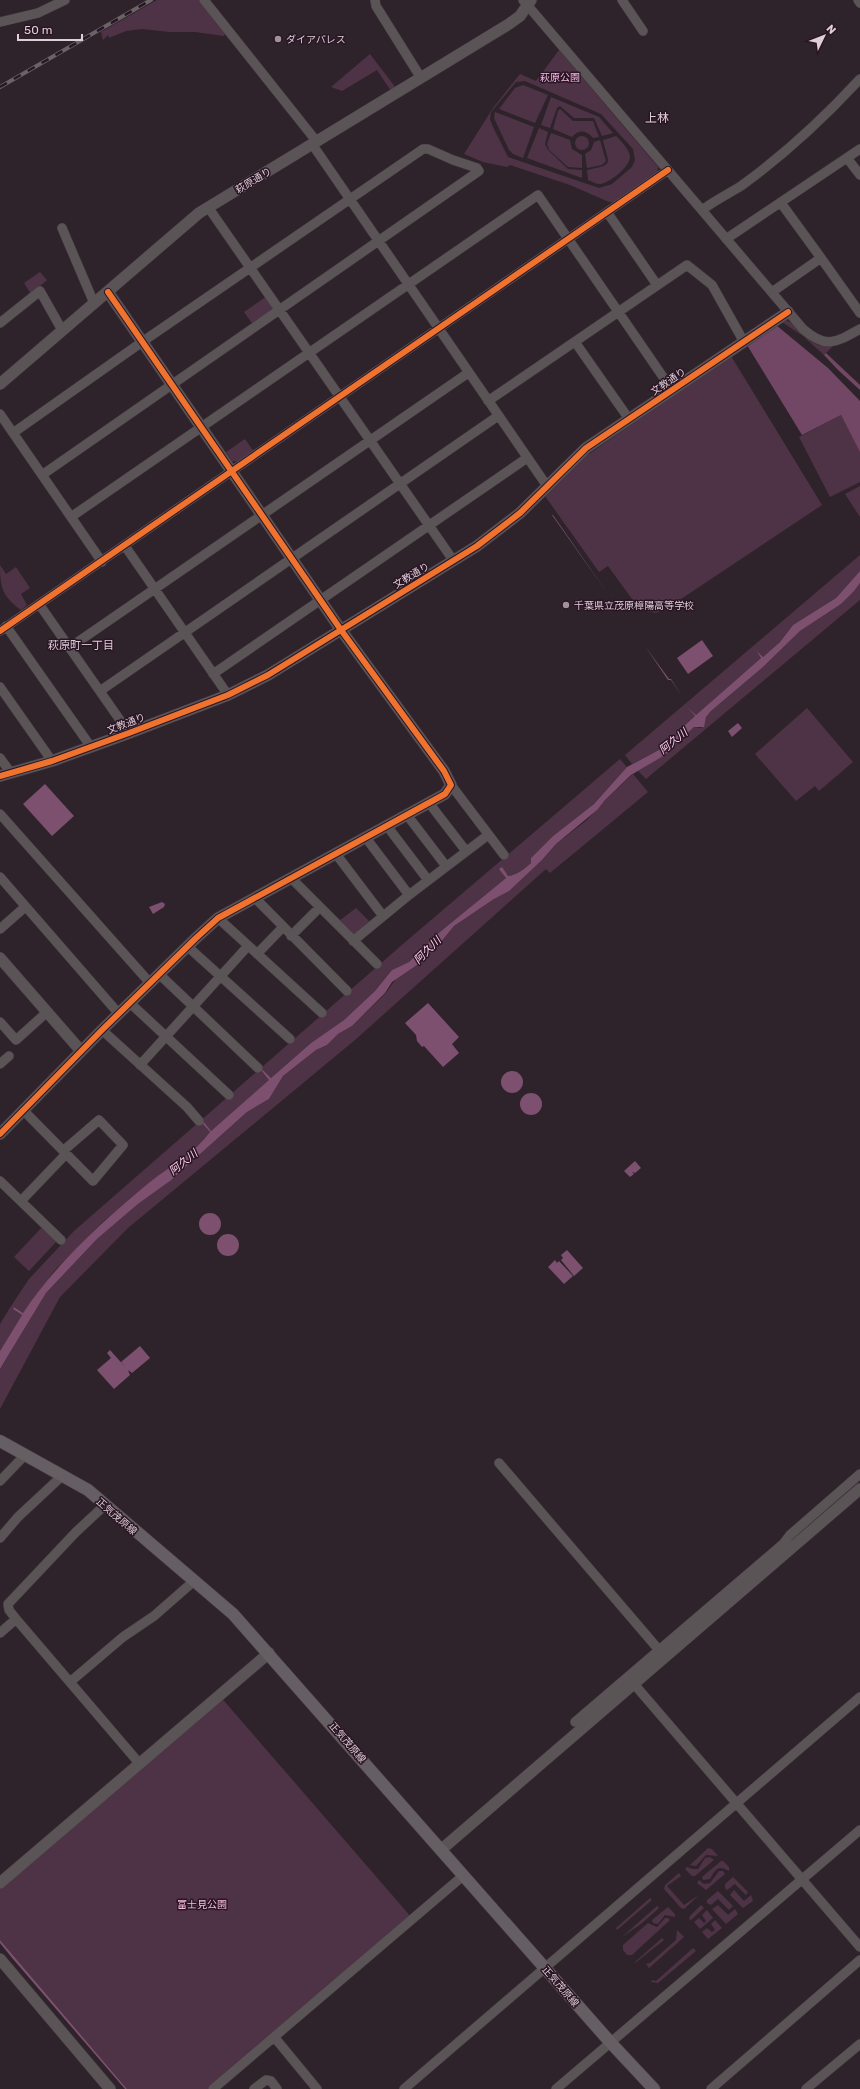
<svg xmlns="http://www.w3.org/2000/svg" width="860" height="2089" font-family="Rubik,'Noto Sans JP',sans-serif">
	<rect width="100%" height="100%" fill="#2f232b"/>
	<path fill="#4d3345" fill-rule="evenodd" d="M157 0H201L226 31 224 36 195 32H170L142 29 126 31 109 38 108 35 103 40 101 32Z
		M559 50 658 167 657 173 615 202H609L570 185 510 165 507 167 483 162 464 154 493 108 520 74 536 81ZM525 81 601 114 633 149 635 160 632 167 612 184 599 188 508 157 493 127 490 119 491 112 516 82Z
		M370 54 396 88 391 91 377 70 342 91 331 87Z
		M523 85 548 95 535 123 499 109 515 88Z
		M551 97 599 117 613 133 602 136 594 118H574L560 106 557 108 550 128 541 125Z
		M560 109 573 121H593L599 137 593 138C587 130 579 129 572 137L553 129 558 111Z
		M495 112 534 127 523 158 513 154 509 150 494 118Z
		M539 128 548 132 545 144 548 150 568 169 582 170V178L527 158Z
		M551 133 570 140 572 149 582 155V168L568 167 549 150 547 144Z
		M575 143a7 7 0 1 1 14 0a7 7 0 1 1-14 0Z
		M616 136C621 141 629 149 630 156 631 166 609 184 599 184 596 184 591 181 588 180L587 170C616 164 608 164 603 140Z
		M600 140 606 161 602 165 587 168 585 154 591 150 594 142Z
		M40 272 47 280 31 294 24 283Z
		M267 296 275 308 254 326 244 312Z
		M786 320C805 329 807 349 833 346L824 355 803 336 782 322Z
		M731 356 822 505 669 607 656 613 640 610 608 566 599 572 545 496 586 456Z
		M841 415 860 451V482L830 497 799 437Z
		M245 439 254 452 239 462 232 461 226 452Z
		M860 486V517L845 494Z
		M860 555V571L836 598 793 625 780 642 763 657 756 650 761 658 696 715 687 707 695 716 683 727 670 744 632 764 625 755Z
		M0 565 6 574 16 567 30 588 21 594 27 605 21 610C2 596 0 587 0 565Z
		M860 583V600L646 779 638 771 670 751 694 727 701 728 704 725 706 717 711 711 763 667 800 631 841 604Z
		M807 708 853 762 819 791 815 786 796 801 755 754Z
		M620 759 627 767 594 804 553 836 531 858V863C524 869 517 875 508 876L500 869 506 878 435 936 409 962 392 970 375 991 344 1020 311 1043 271 1078 262 1069 261 1070 270 1080 211 1131 203 1122 202 1123 210 1132 203 1142 105 1220 55 1270 23 1313 14 1307 13 1309 22 1315 0 1351V1324L11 1306 29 1279 74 1231 403 944Z
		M633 774 648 792 550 873 546 869 355 1040 128 1228 60 1297 0 1409V1369L2 1366 46 1293 97 1239 138 1204 170 1181 247 1112 269 1099 283 1076 316 1050 327 1045 338 1034 352 1026 385 994 396 979 417 965 440 943 454 926 494 899 509 890 542 860 556 844 587 820 605 800Z
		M356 908 372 924 351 940 335 924Z
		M43 1226 57 1241 29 1271 14 1257Z
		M219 1695 412 1918 213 2089H127L0 1940V1883Z
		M708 1848 712 1849 718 1856 706 1855 696 1866 690 1865Z
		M710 1857 714 1860 695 1876H692L685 1869 687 1867 693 1869H698L705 1858Z
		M721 1861H723L729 1867V1871C718 1864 715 1870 710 1879L703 1880 702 1877Z
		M719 1871H723L725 1874 706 1890 697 1883 699 1880 704 1884 710 1883Z
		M679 1873 681 1876 667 1886 684 1905 699 1895 684 1909 681 1908 664 1889 665 1885Z
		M733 1877 748 1892 746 1895 735 1884 727 1890 725 1888V1884Z
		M734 1890 744 1901 751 1895 753 1901 743 1908 730 1895Z
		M718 1891 733 1906 729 1910 718 1899 711 1905 707 1903V1900Z
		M650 1898 652 1900 617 1930 616 1928Z
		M701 1905 704 1908 691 1920 689 1919 690 1916Z
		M718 1905 728 1915 735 1909 738 1914 726 1924 712 1909Z
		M657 1906 659 1908 641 1924 622 1937Z
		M668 1907 675 1914V1917L665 1915 658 1924 653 1923 652 1920Z
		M707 1910 713 1918 700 1929 694 1922 699 1918 704 1923 706 1921 702 1915Z
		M665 1918H668L670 1920 632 1955H627L623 1950V1945L648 1923 657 1927Z
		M715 1920 722 1928 708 1939 702 1932 707 1928 712 1932 715 1930 711 1924Z
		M677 1930 684 1937 649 1968 646 1964 650 1963 676 1940Z
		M662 1938 664 1940 635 1963V1962Z
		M693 1948 696 1951 658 1983 651 1982 652 1980 656 1981Z"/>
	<path fill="#724765" d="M776 325 828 368 860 401V452L841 415 802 435 747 345Z
		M826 353 860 385V390L838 370 824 355Z"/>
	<path fill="#7c506e" d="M552 515H553L608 594Z
		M860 571V583L854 591 841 604 800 631 763 667 711 711 706 717 704 727H694L665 755 631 775 605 800 597 810 556 844 542 860 509 891 494 899 454 926 440 943 417 965 392 982 385 993 352 1026 338 1034 327 1045 316 1050 283 1076 269 1099 247 1112 170 1181 138 1204 97 1239 46 1293 0 1369V1351L22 1315 13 1309 14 1307 23 1313C57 1262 103 1221 150 1182 170 1166 195 1153 210 1132L202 1123 203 1121 211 1131 269 1080 261 1070 262 1069 271 1078 311 1043 344 1020 375 991 392 970 409 962 435 936 506 878 499 869 502 867 508 876C517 875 524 869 531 863V858L553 836 594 804 627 767 670 744 683 727 695 716 687 707 696 715 761 658 756 650 763 657 780 642 793 625 836 598Z
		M702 640 713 656 688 674 677 658Z
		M645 646 669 679H671L682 696 671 680H668Z
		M738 723 742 728 732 737 728 731Z
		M45 784 74 816 52 836 23 804Z
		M162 902 165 904 164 907 153 914 149 907Z
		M428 1003 459 1037 452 1044 459 1053 443 1067 424 1046 422 1047 417 1041 416 1035 405 1023Z
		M501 1082a11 11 0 1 1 22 0a11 11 0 1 1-22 0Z
		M520 1104a11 11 0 1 1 22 0a11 11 0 1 1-22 0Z
		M635 1161 641 1168 635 1173 632 1172 634 1174 630 1177 624 1171Z
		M199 1224a11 11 0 1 1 22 0a11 11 0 1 1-22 0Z
		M217 1245a11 11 0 1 1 22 0a11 11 0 1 1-22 0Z
		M567 1250 583 1268 574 1276 561 1260 563 1258 561 1255Z
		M555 1260 557 1263 559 1261 573 1276 564 1284 548 1267Z
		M140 1346 150 1358 132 1373 128 1370 130 1375 114 1389 97 1370 111 1358 107 1353 110 1350 127 1369 121 1362Z
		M0 1940 127 2089H125L13 1959 0 1943Z"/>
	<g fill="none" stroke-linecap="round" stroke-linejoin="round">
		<defs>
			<path id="minor" d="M204 0 317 142
				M375 0 376 6 421 78
				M523 0 803 329C826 349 835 343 860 329
				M622 0 643 31
				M858 0 860 3
				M0 22 38 13 65 0
				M312 144 547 486
				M847 158 860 175
				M781 203 821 258
				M208 207 453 560
				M702 210C714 201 728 194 741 186 784 155 824 118 860 79
				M607 212 657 285
				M62 228 94 303
				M726 239 860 149
				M772 292 821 258 860 313
				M0 323 40 291 62 330
				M575 342 629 419
				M488 401 687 265 712 285 744 342
				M0 414 102 562
				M13 433 142 342 423 149H428L453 160 477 168 479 171 42 475
				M71 517 538 195 672 390
				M125 546 228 695
				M39 604 129 733
				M6 626 91 747
				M0 631 668 170
				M69 648 468 373
				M213 674 527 458
				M0 687 52 761
				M100 691 498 416
				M0 758 11 773
				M451 785 504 855
				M429 803 466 851
				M0 814 150 983
				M407 815 446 866
				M387 826 428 880
				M366 838 409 895
				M336 854 383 916
				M0 877 119 1014
				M292 879 377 964
				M255 898 347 991
				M218 918 322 1013
				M0 929 25 907
				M291 936 320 907
				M353 941 409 895 488 835
				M187 946 290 1039
				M257 954 283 927
				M159 974 258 1068
				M130 1003 229 1095
				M0 1022 16 1040 46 1013
				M102 1030 187 1107 199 1121
				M0 1064 9 1056
				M140 1065 248 946
				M24 1111 93 1181 123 1145 99 1120 63 1151
				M0 1181 61 1240
				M21 1201 66 1154
				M499 1463 659 1650
				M0 1481 25 1455
				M104 1506 76 1532 8 1604 9 1610 16 1619 139 1763
				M0 1538 18 1517 63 1475
				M0 1633 16 1619
				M70 1682 123 1637 154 1616 194 1581
				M634 1684 860 1947
				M575 1722 783 1544 790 1535 860 1474
				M275 2038 317 2089
				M213 2089 464 1875
				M254 2089 266 2080 271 2081 277 2089
				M404 2089 860 1697
				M556 2089 860 1830
				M711 2089 860 1960
				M806 2089 860 2044"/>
			<path id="tertiary" d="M0 384 199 213 509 24 520 16 531 0
				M0 776 52 761 129 733 228 695 268 675 477 546 520 513 586 448 788 312
				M0 958 81 1051
				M0 1134 102 1030 195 939 218 918 445 794 451 785 444 771 341 630 108 292
				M442 1849 860 1489
				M0 1883 269 1653
				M0 1959 110 2089"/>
			<path id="secondary" d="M0 1441 88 1490 233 1614 610 2042 654 2089"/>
		</defs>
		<use href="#minor" stroke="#4a3f46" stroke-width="10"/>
		<use href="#tertiary" stroke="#4a3f46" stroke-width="12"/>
		<use href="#secondary" stroke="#4a3f46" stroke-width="13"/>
		<use href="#minor" stroke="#5a5457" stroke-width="9"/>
		<use href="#tertiary" stroke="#5a5457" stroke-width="11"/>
		<use href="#secondary" stroke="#655e62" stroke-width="12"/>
		<defs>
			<path id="rail" d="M0 87 151 0"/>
		</defs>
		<use href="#rail" stroke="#696366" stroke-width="4"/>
		<use href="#rail" stroke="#2a1524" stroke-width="2.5" stroke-dasharray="8" stroke-linecap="butt"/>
		<defs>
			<path id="cycleway" d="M0 631 668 170
				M0 776 52 761 129 733 228 695 268 675 477 546 520 513 586 448 788 312
				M0 1134 102 1030 195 939 218 918 445 794 451 785 444 771 341 630 108 292"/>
		</defs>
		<use href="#cycleway" stroke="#2a1524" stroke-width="8"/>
		<use href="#cycleway" stroke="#ef722f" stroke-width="6"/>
	</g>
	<g fill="#a0929b" stroke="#2a1524" stroke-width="1.5">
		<circle cx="278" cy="39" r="4"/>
		<circle cx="566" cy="605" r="4"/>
	</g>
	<g text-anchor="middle" stroke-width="3" stroke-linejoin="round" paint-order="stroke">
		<g font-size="10" fill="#ddced8" stroke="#2a1524" text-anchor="start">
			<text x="286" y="43">ダイアパレス</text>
			<text x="574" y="609">千葉県立茂原樟陽高等学校</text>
		</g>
		<g font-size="10" fill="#f7bae2" stroke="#2a1524">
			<text x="560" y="81">萩原公園</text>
			<text x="202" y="1908">富士見公園</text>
		</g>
		<g font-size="10" fill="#ddced8" stroke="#2a1524">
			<text transform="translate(253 180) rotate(-31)" y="4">萩原通り</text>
			<text transform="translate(668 381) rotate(-34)" y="4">文教通り</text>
			<text transform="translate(411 575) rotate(-31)" y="4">文教通り</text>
			<text transform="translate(126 723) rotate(-21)" y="4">文教通り</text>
			<text transform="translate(117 1516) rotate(41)" y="4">正気茂原線</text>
			<text transform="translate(348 1742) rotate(49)" y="4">正気茂原線</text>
			<text transform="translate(561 1986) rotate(49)" y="4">正気茂原線</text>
		</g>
		<g font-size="11" fill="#ddced8" stroke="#2a1524">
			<text x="81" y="649">萩原町一丁目</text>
		</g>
		<g font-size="11" font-style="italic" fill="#ffd0ee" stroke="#2a1524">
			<text transform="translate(673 741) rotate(-39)" y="4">阿久川</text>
			<text transform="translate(427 950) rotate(-45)" y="4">阿久川</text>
			<text transform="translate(183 1162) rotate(-39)" y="4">阿久川</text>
		</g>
		<g font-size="12" fill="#ddced8" stroke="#2a1524">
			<text x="657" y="122">上林</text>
		</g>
	</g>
	<g transform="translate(824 36) rotate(47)" stroke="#2a1524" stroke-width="3" paint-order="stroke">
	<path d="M0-3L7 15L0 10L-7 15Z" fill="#ddced8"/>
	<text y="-6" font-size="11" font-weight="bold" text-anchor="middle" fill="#ddced8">N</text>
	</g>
	<path d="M18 34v6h64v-6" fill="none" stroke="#ddced8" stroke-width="2"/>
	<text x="24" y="34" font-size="12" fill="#ddced8" stroke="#2a1524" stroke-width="3" paint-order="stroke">50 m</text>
</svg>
